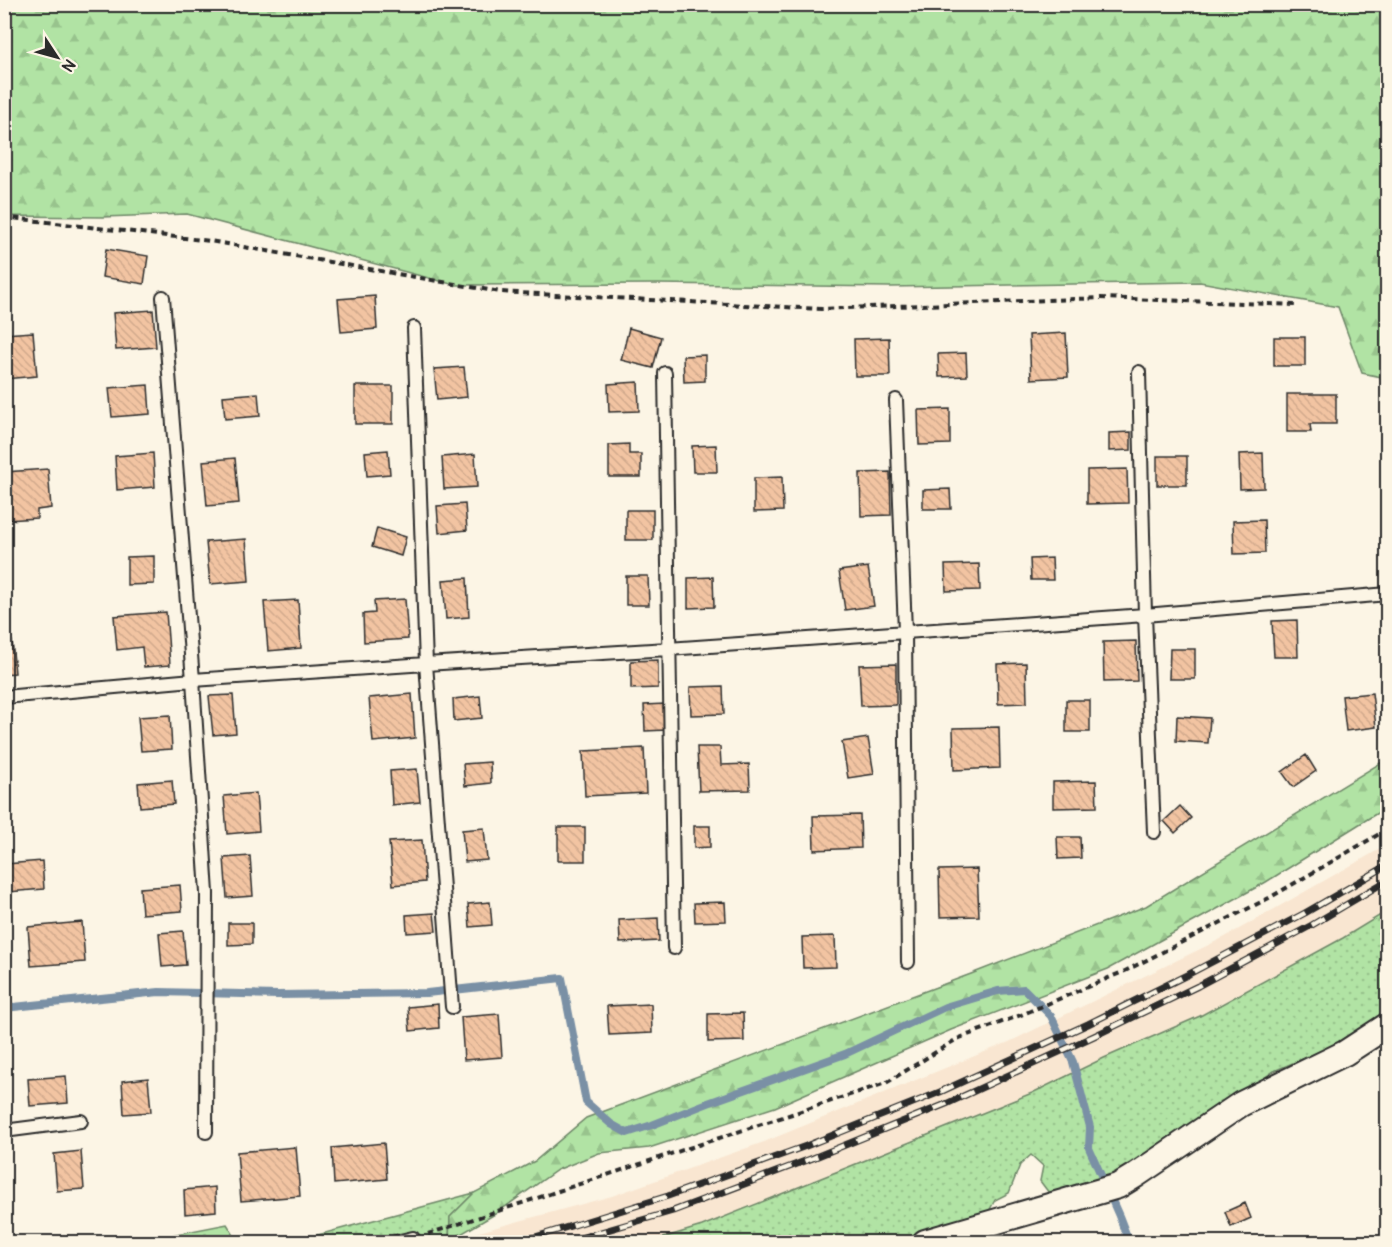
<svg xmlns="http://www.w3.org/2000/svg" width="1392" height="1247" font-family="Pangolin,sans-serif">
	<defs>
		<pattern id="grass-dots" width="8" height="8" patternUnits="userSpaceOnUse" patternTransform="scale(1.5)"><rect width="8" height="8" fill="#b1e3a4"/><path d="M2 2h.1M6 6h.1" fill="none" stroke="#98c38d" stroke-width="1.8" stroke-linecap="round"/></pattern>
		<pattern id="forest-firs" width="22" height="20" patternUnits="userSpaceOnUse" patternTransform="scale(1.5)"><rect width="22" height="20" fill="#b1e3a4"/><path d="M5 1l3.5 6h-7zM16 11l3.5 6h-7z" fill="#98c38d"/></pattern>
		<pattern id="building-back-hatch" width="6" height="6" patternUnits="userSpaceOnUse" patternTransform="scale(1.5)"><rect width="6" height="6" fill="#f2c4a2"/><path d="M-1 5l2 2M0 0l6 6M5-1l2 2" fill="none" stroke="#d0a98c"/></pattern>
	</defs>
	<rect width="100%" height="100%" fill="#fcf5e5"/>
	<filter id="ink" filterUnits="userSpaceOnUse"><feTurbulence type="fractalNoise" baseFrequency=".0167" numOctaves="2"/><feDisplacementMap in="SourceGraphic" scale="12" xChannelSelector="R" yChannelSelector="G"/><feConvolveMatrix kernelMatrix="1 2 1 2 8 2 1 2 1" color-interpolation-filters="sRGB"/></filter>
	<g filter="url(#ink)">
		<path fill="#f9e6d1" d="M1387 845V911L1343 938 1200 1016 1104 1058 1032 1093 702 1226 645 1242H442L612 1196 764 1142 1009 1042 1225 937Z"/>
		<path fill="url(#grass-dots)" stroke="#6e8768" stroke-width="1.5" d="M1387 911V1011L1331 1047 1274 1071 1156 1155 1114 1178 1057 1194 1049 1193 1040 1181 1043 1166 1031 1155 1020 1165 1009 1193 995 1200 988 1213 922 1236 894 1242H649L702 1226 1032 1093 1104 1058 1200 1016 1343 938Z
			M474 1193 450 1217 449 1241 442 1242H292Z"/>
		<path fill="url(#forest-firs)" stroke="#6e8768" stroke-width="1.5" d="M5 4 1387 5V378L1362 373 1338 307 1200 282 890 287 658 284 455 285 187 214 103 217 5 216Z
			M1387 759V807L1266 882 1108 969 951 1030 775 1107 649 1148 599 1153 557 1170 495 1214 449 1241 450 1217 474 1193 535 1161 586 1118 971 974 1146 906Z
			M227 1224 238 1242H136Z"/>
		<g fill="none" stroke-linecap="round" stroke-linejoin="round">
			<path stroke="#7a90a5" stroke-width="8" d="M4 1008 159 992 278 995 427 993 562 978 586 1102 611 1124 627 1133 652 1125 708 1103 845 1054 945 1007 998 991 1024 989 1051 1016 1073 1062 1090 1127 1089 1148 1119 1216 1129 1242"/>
		</g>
		<path fill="url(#building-back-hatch)" stroke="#2b2b2b" stroke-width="1.5" d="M106 249 148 256 144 284 102 277Z
			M375 296 377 329 341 332 338 299Z
			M153 310 156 347 116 350 113 313Z
			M629 328 661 337 653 368 621 360Z
			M33 332 37 376 4 379V334Z
			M1066 333 1068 377 1031 379 1029 335Z
			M1274 337H1305V366H1274Z
			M889 338 890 376H855L854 339Z
			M966 353 967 376 939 377 938 354Z
			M705 355V381L684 382 683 356Z
			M464 367 467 397 437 400 434 369Z
			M638 382 639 411 609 412 608 384Z
			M148 385 150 414 112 417 109 388Z
			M355 386H393V424H355Z
			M258 393 260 416 225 419 223 396Z
			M1287 394H1336V424H1310L1311 432H1287Z
			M950 409V444L919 445 918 410Z
			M1131 432V450L1109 451V433Z
			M629 444V454H641V477H609V445Z
			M716 445 717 472H693L692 446Z
			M388 450 390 474 367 476 365 452Z
			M153 453 155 487 117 490 115 456Z
			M1263 453 1264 488 1240 489 1239 454Z
			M475 454 477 487 444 489 442 457Z
			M1157 456H1187V485H1157Z
			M235 458 239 503 207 506 203 461Z
			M48 469 51 508 37 510V518L8 520 4 472Z
			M1127 469 1128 503 1087 504V470Z
			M890 472 891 515 861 516 860 473Z
			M782 477 783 511 754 512V478Z
			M950 489 951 509H923V490Z
			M465 504 467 530 439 533 437 506Z
			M626 510H653V540H626Z
			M1264 520 1265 553 1234 554 1233 521Z
			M377 528 406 537 401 556 372 547Z
			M246 539 249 581 210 584 206 542Z
			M154 556V584L127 585V557Z
			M1052 558 1053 580H1031L1030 559Z
			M979 564 980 590 946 591 945 565Z
			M868 567 874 606 845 610 839 571Z
			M626 576H648L649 605H626Z
			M713 577 714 607 688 608V578Z
			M467 578 469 617 446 619 443 580Z
			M405 599 408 639 364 642 363 614 375 613 374 601Z
			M298 600 301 648 268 651 264 602Z
			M166 612 170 665 144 667 142 647 117 650 114 616Z
			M1297 620 1298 657H1274L1272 621Z
			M12 641 15 673 4 674V642Z
			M1136 641 1137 681 1104 682 1103 642Z
			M1170 649H1195V679H1169Z
			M658 660V688L631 689V661Z
			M1026 663 1027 703 998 704 997 664Z
			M896 664V705L861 706 859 665Z
			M723 686 724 714 691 715 690 687Z
			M1372 693 1376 727 1346 731 1342 696Z
			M412 694 415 738 373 742 369 698Z
			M233 695 236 733 213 735 209 696Z
			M480 696 482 718 454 721 453 699Z
			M1066 700H1090V732H1066Z
			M665 704 666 730 645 731 644 705Z
			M170 715 172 749 141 751 138 717Z
			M1177 716 1210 718 1208 743 1176 741Z
			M4 726H8L11 763H4Z
			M999 727 1000 768 954 770 953 728Z
			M868 738 874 774 848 778 842 742Z
			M697 747H720L721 765 749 764 750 790 699 791Z
			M644 748 646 793 585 796 583 751Z
			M1306 755 1316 771 1293 787 1282 772Z
			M490 762 491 783 465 786 463 764Z
			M417 769 420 802 392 805 390 771Z
			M172 780 174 804 140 807 138 783Z
			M1096 781 1097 807 1053 808V782Z
			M256 793 259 831 227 834 224 796Z
			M4 795H10L12 817 4 818Z
			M1180 806 1191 818 1175 833 1164 821Z
			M860 815 861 848 814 850 813 816Z
			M694 826H710V847L694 848Z
			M558 827H585V861H558Z
			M484 828 487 860 465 862 462 830Z
			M1057 837H1080L1081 858 1058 859Z
			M422 840 425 882 393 885 389 842Z
			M250 856 253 896 227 898 224 858Z
			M42 861 44 889 8 892 6 864Z
			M977 869 979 916 940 917 939 870Z
			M180 885 182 911 142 914 140 888Z
			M490 902 492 925 470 927 468 904Z
			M725 902 726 921 695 922 694 903Z
			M434 913 436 931 407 933 406 915Z
			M658 918 659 941 620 943 619 920Z
			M82 922 85 962 31 966 28 927Z
			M228 923H252V944L228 945Z
			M183 931 186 965 162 967 159 933Z
			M835 936 836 967 803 968 802 937Z
			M438 1004 439 1028 410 1031 408 1007Z
			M651 1004 652 1033 609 1035 607 1006Z
			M743 1013 744 1041 708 1042V1014Z
			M499 1014 502 1057 464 1060 461 1017Z
			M4 1074 8 1108 4 1109Z
			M66 1076 68 1103 30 1106 28 1079Z
			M148 1078 151 1112 124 1114 122 1081Z
			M384 1143 387 1179 334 1184 332 1148Z
			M296 1147 300 1196 241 1201 237 1152Z
			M81 1151 84 1189 57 1191 54 1154Z
			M215 1187 216 1211 185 1214 184 1190Z
			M1245 1203 1251 1218 1231 1227 1225 1212Z"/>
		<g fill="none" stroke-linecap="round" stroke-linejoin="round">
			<defs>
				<path id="service" d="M163 297 193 680 207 893 206 1132
					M414 328 426 664 452 1007
					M1139 372 1145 615 1154 832
					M665 373 674 948
					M896 400 905 631 908 962
					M4 697 193 680 426 664 668 649 1145 615 1388 594
					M4 1131 81 1121
					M396 1242 413 1238"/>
				<path id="minor" d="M925 1242 1118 1186 1136 1175 1241 1104 1345 1053 1388 1025"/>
			</defs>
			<use href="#service" stroke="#2b2b2b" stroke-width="16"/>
			<use href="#minor" stroke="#2b2b2b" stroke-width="28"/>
			<path stroke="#2b2b2b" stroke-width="4" stroke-dasharray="6 4.5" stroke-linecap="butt" d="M4 7 27 6 29 4
				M4 217 210 241 500 292 821 309 1101 298 1297 305
				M428 1234 886 1083 957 1039 1021 1015 1125 971 1269 898 1388 829"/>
			<use href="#service" stroke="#fcf5e5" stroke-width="12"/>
			<use href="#minor" stroke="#fcf5e5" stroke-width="24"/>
			<defs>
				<path id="rail" d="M519 1242 668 1196 806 1146 940 1092 1088 1024 1189 974 1305 913 1388 865
					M566 1242 673 1211 813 1158 946 1104 1094 1036 1198 986 1312 925 1388 880"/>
			</defs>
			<use href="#rail" stroke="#2b2b2b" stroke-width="7"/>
			<use href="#rail" stroke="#fcf5e5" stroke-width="4.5" stroke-dasharray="14" stroke-linecap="butt"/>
		</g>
	</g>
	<rect width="1392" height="1247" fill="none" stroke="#fcf5e5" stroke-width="24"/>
	<rect x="12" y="12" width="1368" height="1223" fill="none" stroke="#2b2b2b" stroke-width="2" filter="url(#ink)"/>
	<g transform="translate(57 57) rotate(126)" stroke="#fcf5e5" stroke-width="4.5" paint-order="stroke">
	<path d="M0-4.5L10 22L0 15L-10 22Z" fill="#2b2b2b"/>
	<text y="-9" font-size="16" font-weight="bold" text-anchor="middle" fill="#2b2b2b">N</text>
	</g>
</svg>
